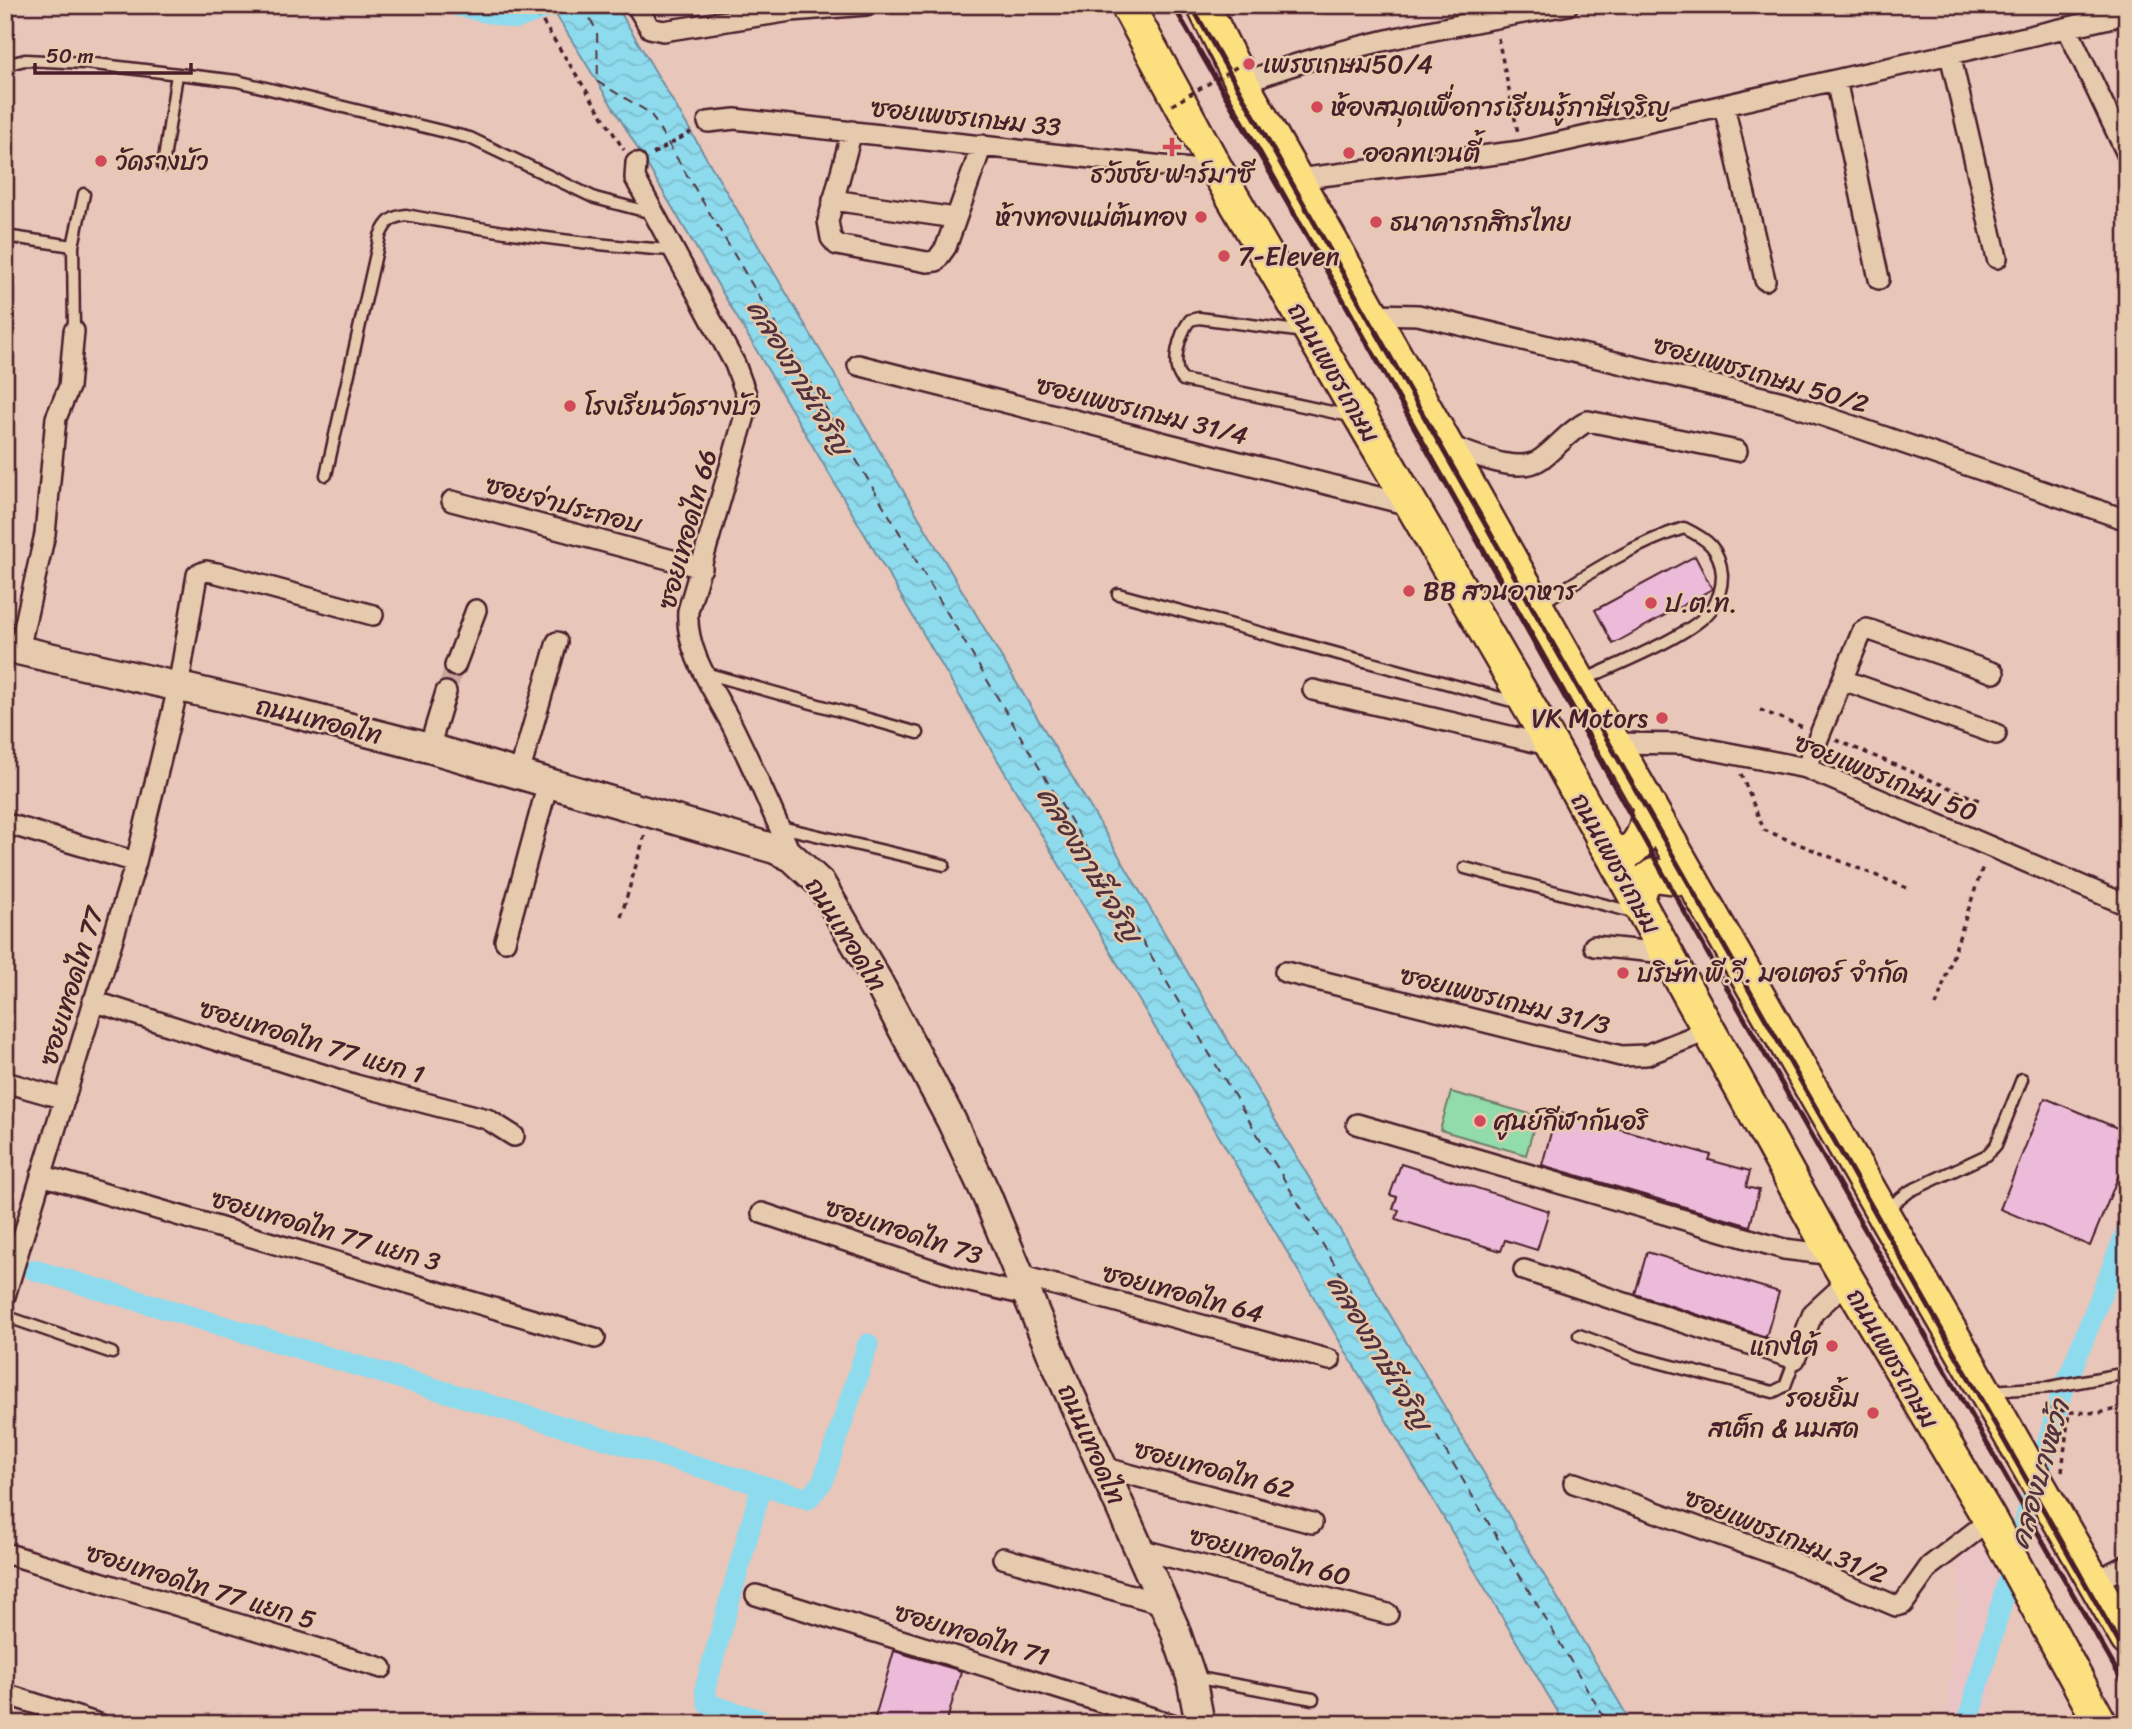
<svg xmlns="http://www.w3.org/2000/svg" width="2132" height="1729" font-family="Sriracha,'Playpen Sans Thai',sans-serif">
	<defs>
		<pattern id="water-waves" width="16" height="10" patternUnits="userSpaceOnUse" patternTransform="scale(1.75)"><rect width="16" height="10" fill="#8edbee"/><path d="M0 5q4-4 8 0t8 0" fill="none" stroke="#7cbccc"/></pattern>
	</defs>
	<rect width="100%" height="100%" fill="#e8c6ba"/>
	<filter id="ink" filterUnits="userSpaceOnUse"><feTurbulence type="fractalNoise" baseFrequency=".0143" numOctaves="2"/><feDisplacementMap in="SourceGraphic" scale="14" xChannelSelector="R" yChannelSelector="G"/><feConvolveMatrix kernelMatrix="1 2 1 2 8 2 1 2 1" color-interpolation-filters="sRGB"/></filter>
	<g filter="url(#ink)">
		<path fill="#eac3c4" d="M1979 1521 1998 1578 1995 1676 1985 1724H1945L1959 1598 1957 1525Z"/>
		<path fill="#92dcab" stroke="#6e7e6b" stroke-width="2" d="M1451 1092 1537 1116 1526 1155 1440 1130Z"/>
		<path fill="url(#water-waves)" stroke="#7390a0" stroke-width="2" d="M550 5H616L1632 1724H1565L622 122Z"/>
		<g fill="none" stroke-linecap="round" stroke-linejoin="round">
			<path stroke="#8edbee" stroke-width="21" d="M454 5 516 19 553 5
				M34 1270 808 1499 823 1481 868 1344
				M762 1485 705 1689 708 1704 773 1724
				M1967 1724 2060 1399 2127 1230"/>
			<path stroke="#51323e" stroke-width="2" stroke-dasharray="9 7" stroke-linecap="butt" d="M582 5 597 31 598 82 650 113 1608 1724"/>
		</g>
		<path fill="#edbbda" stroke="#4a1f2b" stroke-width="2" d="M1695 556 1712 589 1613 644 1595 610Z
			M2045 1098 2127 1132V1155L2090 1246 2000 1209Z
			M1557 1111 1711 1155 1709 1160 1750 1171 1746 1187 1759 1190 1750 1226 1542 1165Z
			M1401 1164 1549 1211 1537 1250 1505 1240 1501 1251 1396 1219 1399 1210 1393 1209 1397 1197 1390 1195Z
			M1647 1252 1779 1292 1766 1337 1635 1294Z
			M894 1651 961 1671 946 1724H884L874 1721Z"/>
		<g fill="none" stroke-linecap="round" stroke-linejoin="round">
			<path stroke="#c8a59d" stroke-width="19" stroke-dasharray="19 10" stroke-linecap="butt" d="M446 692 455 666"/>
			<defs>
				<path id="service" d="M5 71 13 63 25 60 86 63 237 81 470 138 595 198 652 213
					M163 166 177 74
					M5 236 73 246 74 331
					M73 246 84 194
					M1304 332 1199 318 1190 320C1180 333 1169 367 1183 380L1350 416
					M326 475 380 236C386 222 391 217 406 215 495 232 582 245 672 250
					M1118 594 1519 703
					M1540 604C1586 575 1633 544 1684 528 1707 539 1720 548 1722 575 1722 588 1719 599 1711 610 1691 636 1614 665 1582 681
					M705 673 918 733
					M781 827 944 865
					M1465 868 1636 913
					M1887 1209 1910 1191 1987 1155 1996 1145 2022 1079
					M5 1316 112 1353
					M1579 1335 1638 1357 1773 1392 1785 1386 1795 1359
					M1991 1391 2051 1387 2127 1373
					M1193 1677 1313 1699"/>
				<path id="minor" d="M636 5 650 28 663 31 791 11 866 5
					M2067 28 2127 154
					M1950 54 1997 258
					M1836 80 1879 279
					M1242 83C1346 43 1459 25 1568 5
					M1724 106 1765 280
					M708 122 735 119 1218 172
					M852 131 828 221 831 238 837 245 927 262 936 261 946 247 982 145
					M636 163 635 178 735 364 746 394V412L688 611C685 654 716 692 734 729 755 772 774 814 792 857
					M1297 179 1521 151 2127 14
					M833 200 955 218
					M1372 314 1418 315 1783 402 2127 520
					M858 365 1413 506
					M1447 445C1472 453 1518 476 1541 459 1559 446 1567 432 1588 421L1737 451
					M452 501 702 568
					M19 650 45 534 56 418 69 387 74 331
					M455 666 476 610
					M1843 680 1996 734
					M1313 690 1552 746
					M1615 743 1682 744 1806 768 2127 905
					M429 748 446 692
					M1806 768 1862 632 1867 629 1994 673
					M519 774 557 642
					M5 823 136 862
					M505 941 548 783
					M1594 946 1666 953
					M1285 972 1621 1056 1646 1055 1710 1030
					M93 1001 356 1085 487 1119 514 1136
					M5 1082 65 1099
					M1357 1124 1784 1249 1833 1255
					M41 1175 595 1338
					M762 1213 966 1281 1030 1296
					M1524 1270 1795 1359 1813 1313 1848 1281
					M1022 1276 1330 1360
					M5 1296 136 862 178 688 197 575 206 571 217 573 373 615
					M1102 1467 1312 1523
					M1574 1483 1774 1554 1896 1606 1903 1604 1930 1566 1990 1520
					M1139 1549 1388 1614
					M5 1553 382 1668
					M1003 1558 1163 1604
					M2094 1582 2127 1565
					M756 1595 1172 1724
					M5 1694 99 1724"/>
				<path id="secondary" d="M5 647 293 713 429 748 775 849 792 857 821 884 877 980 951 1120 986 1194 1051 1352 1174 1627 1191 1677 1200 1724"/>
				<path id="primary" d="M1127 5 1218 172 1552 746 1833 1255 1990 1520 2101 1724
					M1203 5 1242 83 1650 807 2127 1639
					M1602 839 1609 850 1627 853C1644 842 1646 826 1650 807
					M1637 903 1643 883 1654 875 1692 880"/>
			</defs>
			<use href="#service" stroke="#4a1f2b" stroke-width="15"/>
			<use href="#minor" stroke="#4a1f2b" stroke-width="24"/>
			<use href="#secondary" stroke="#4a1f2b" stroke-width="33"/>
			<use href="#primary" stroke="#4a1f2b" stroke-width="37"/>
			<path stroke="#4a1f2b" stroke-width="3.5" stroke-dasharray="5 5" stroke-linecap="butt" d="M532 5 624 150
				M1498 38 1518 133
				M653 154 691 132
				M1760 710 1803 727
				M1836 740 1983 802
				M1741 774 1764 830 1907 888
				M621 917 645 834
				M1936 1006 1983 866
				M2050 1408 2069 1412
				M2062 1471 2069 1412 2099 1413 2127 1407"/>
			<use href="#service" stroke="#e6caad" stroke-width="10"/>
			<use href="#minor" stroke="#e6caad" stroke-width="19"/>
			<use href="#secondary" stroke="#e6caad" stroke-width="28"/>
			<use href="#primary" stroke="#fce080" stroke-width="32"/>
			<path stroke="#4a1f2b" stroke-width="5" d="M1173 5 1336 287 1722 979 2127 1689
				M1191 5 2127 1657"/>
			<path stroke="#4a1f2b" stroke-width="3.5" stroke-dasharray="5 5" stroke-linecap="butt" d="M1172 105 1252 58"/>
		</g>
	</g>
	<g fill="#d1495b" stroke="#e6caad" stroke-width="2.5">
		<circle cx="1249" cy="64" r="7"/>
		<circle cx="1317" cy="107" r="7"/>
		<path d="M1168.5 136.5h7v7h7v7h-7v7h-7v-7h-7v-7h7z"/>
		<circle cx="1349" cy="153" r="7"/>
		<circle cx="101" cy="161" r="7"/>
		<circle cx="1201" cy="217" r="7"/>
		<circle cx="1376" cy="222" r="7"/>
		<circle cx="1224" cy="256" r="7"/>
		<circle cx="570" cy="406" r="7"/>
		<circle cx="1409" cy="591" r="7"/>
		<circle cx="1651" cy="603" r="7"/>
		<circle cx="1662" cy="718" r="7"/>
		<circle cx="1623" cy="973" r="7"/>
		<circle cx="1480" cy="1121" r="7"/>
		<circle cx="1832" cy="1346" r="7"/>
		<circle cx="1873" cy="1413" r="7"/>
	</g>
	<g text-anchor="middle" stroke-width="5" stroke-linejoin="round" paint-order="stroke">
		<g font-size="26" fill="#4a1f2b" stroke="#e6caad" text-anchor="start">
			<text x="1263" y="73">เพรชเกษม50/4</text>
			<text x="1331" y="116">ห้องสมุดเพื่อการเรียนรู้ภาษีเจริญ</text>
			<text x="1363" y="162">ออลทเวนตี้</text>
			<text x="115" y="170">วัดรางบัว</text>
			<text x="1172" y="183" text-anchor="middle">ธวัชชัย ฟาร์มาซี</text>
			<text x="1187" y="226" text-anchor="end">ห้างทองแม่ต้นทอง</text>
			<text x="1390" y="231">ธนาคารกสิกรไทย</text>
			<text x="1238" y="265">7-Eleven</text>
			<text x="584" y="415">โรงเรียนวัดรางบัว</text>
			<text x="1423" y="600">BB สวนอาหาร</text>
			<text x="1665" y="612">ป.ต.ท.</text>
			<text x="1648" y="727" text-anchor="end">VK Motors</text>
			<text x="1637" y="982">บริษัท พี.วี. มอเตอร์ จำกัด</text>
			<text x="1494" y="1130">ศูนย์กีฬากันอริ</text>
			<text x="1818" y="1355" text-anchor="end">แกงใต้</text>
			<text x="1859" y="1407" text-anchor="end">รอยยิ้ม<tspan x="1859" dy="30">สเต็ก &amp; นมสด</tspan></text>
		</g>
		<g font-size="26" fill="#4a1f2b" stroke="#e6caad">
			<text transform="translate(966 117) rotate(6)" y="9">ซอยเพชรเกษม 33</text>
			<text transform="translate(1334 372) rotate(60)" y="9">ถนนเพชรเกษม</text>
			<text transform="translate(1761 374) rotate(16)" y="9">ซอยเพชรเกษม 50/2</text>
			<text transform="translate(1142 410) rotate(14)" y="9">ซอยเพชรเกษม 31/4</text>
			<text transform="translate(564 504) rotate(15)" y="9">ซอยจ่าประกอบ</text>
			<text transform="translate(687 529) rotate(-75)" y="9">ซอยเทอดไท 66</text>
			<text transform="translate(319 720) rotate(14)" y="9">ถนนเทอดไท</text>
			<text transform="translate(1886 777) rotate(22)" y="9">ซอยเพชรเกษม 50</text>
			<text transform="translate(1616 863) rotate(61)" y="9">ถนนเพชรเกษม</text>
			<text transform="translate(846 934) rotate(58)" y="9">ถนนเทอดไท</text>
			<text transform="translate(71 986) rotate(-73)" y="9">ซอยเทอดไท 77</text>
			<text transform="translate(1505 1000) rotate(14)" y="9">ซอยเพชรเกษม 31/3</text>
			<text transform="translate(312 1041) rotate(17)" y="9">ซอยเทอดไท 77 แยก 1</text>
			<text transform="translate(326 1230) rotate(16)" y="9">ซอยเทอดไท 77 แยก 3</text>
			<text transform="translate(904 1231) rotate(18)" y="9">ซอยเทอดไท 73</text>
			<text transform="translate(1183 1293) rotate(15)" y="9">ซอยเทอดไท 64</text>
			<text transform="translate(1893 1358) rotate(60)" y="9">ถนนเพชรเกษม</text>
			<text transform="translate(1092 1444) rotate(66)" y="9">ถนนเทอดไท</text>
			<text transform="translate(1214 1469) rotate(15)" y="9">ซอยเทอดไท 62</text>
			<text transform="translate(1786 1536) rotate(22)" y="9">ซอยเพชรเกษม 31/2</text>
			<text transform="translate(1270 1556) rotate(15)" y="9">ซอยเทอดไท 60</text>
			<text transform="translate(201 1586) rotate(17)" y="9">ซอยเทอดไท 77 แยก 5</text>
			<text transform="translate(972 1634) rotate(17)" y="9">ซอยเทอดไท 71</text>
		</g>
		<g font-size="28" font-style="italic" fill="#51323e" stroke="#e6caad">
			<text transform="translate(800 377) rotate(59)" y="10">คลองภาษีเจริญ</text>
			<text transform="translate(1090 864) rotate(59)" y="10">คลองภาษีเจริญ</text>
			<text transform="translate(1380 1352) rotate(59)" y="10">คลองภาษีเจริญ</text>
			<text transform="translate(2039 1474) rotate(-74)" y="10">คลองบางหว้า</text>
		</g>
	</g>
	<rect width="2132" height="1729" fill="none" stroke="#e6caad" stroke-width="28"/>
	<rect x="14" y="14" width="2104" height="1701" fill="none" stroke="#4a1f2b" stroke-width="2.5" filter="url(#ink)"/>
	<path d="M35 63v10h156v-10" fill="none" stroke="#4a1f2b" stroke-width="3.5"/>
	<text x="46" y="63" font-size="21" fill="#4a1f2b" stroke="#e6caad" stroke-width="5" paint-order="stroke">50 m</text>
</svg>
